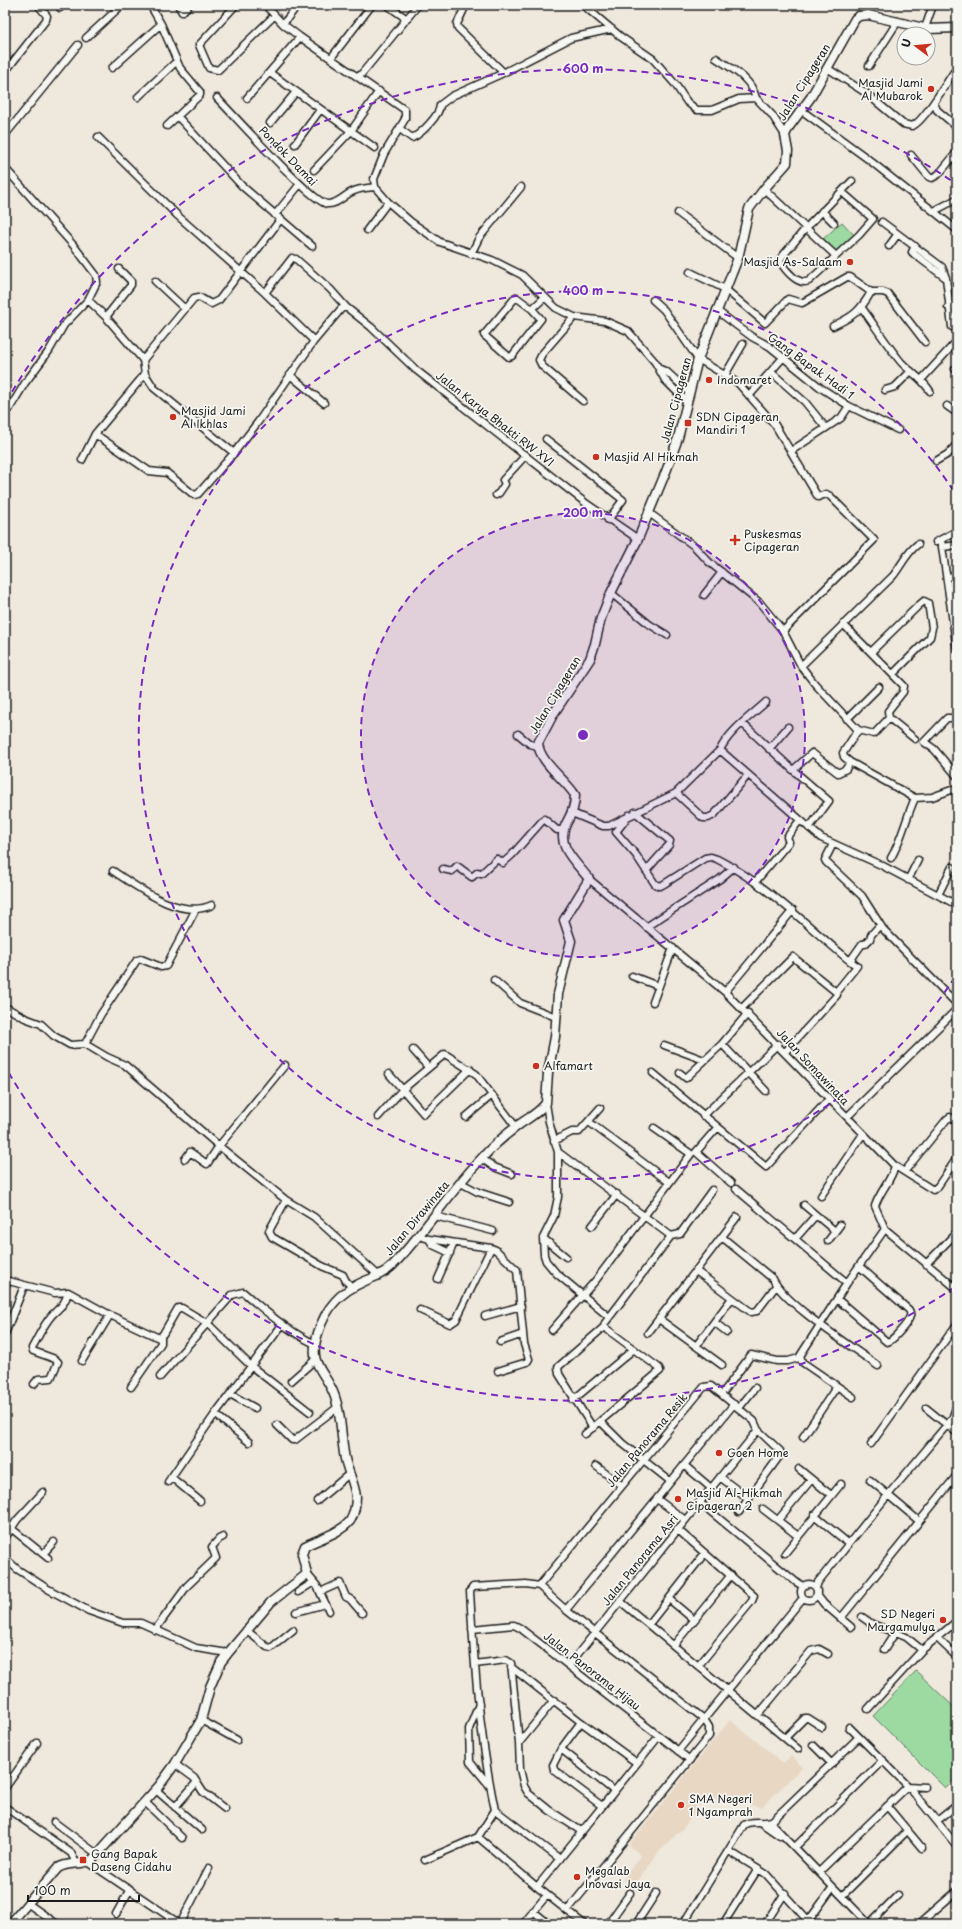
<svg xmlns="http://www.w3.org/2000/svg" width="962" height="1929" font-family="'Playpen Sans',sans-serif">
	<rect width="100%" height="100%" fill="#efe8dd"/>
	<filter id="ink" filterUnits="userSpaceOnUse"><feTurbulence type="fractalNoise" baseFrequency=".025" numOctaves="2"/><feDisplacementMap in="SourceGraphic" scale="8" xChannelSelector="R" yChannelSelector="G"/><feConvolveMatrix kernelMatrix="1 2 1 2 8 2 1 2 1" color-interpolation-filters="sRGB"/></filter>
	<g filter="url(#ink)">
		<path fill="#e7d7c3" d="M730 1720 783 1763 791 1756 802 1767 762 1807 706 1797 684 1827 657 1854 633 1888 623 1879 641 1856 629 1845Z"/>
		<path fill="#9ddaa2" stroke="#5c7b5f" d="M842 222 855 236 837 253 822 240Z
			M916 1671 957 1710V1777L945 1788 873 1716Z"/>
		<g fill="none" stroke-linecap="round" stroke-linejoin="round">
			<defs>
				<path id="minor" d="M150 5 161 24 180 68 200 92V95L167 126
					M178 5 182 12 189 5
					M236 5 199 45 209 68 218 70 274 16
					M265 5 283 24 300 37 405 110V119L384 154 374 179 375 187 388 202 411 222 440 242 492 260 522 275 556 308 574 317 605 321 628 331 655 362 665 380 687 402
					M387 5 407 19
					M466 5 457 24 458 28 503 72
					M583 5 621 37 653 59 675 84 687 102 697 110H712L739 99 756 98 772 115 785 135
					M5 8 7 5
					M60 8 63 5
					M283 24 298 5
					M925 28 933 5
					M86 38 122 5
					M331 58 372 5
					M716 58C732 69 751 78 756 98
					M869 66 898 21
					M112 68 161 24
					M827 68 866 93 903 124 912 126C923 123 949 79 957 67
					M5 72 46 20 47 16 38 5
					M270 73 375 148
					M359 77 418 5
					M138 97 177 61
					M217 98C235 116 310 201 327 204 338 205 345 194 354 191 361 188 368 188 375 187
					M247 98 300 37
					M934 103 937 110 957 127
					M801 110 868 159 957 230
					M178 117 242 186 312 246
					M270 123 296 92
					M400 129 412 138C421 134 440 115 440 105L452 96 499 75 571 38 612 29
					M5 135 78 45
					M98 137 178 216 265 293 314 341
					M295 144 320 110
					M911 155 929 177 932 178 939 174 957 152
					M5 168 74 246 96 275 97 282 88 300 64 325 49 351 25 383 10 408 5 412
					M314 170 351 131 379 91
					M764 189 836 256
					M842 192 873 219 859 235 809 281C798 286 785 270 780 261L781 258 806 228 852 181
					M822 211 834 223
					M934 211 957 199
					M678 213 738 258
					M275 215 300 184
					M882 222 942 267 946 278 952 327
					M367 230 388 202
					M889 246 897 235
					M915 246 912 252 914 254 946 278
					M471 254 479 238 521 187
					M296 259 330 289 346 307 371 327 416 370 587 504 638 539
					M690 272 725 289 765 323 788 299 802 303 847 277H850L871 292H883L888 294 925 342
					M155 281 185 309
					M265 293 292 258
					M516 297 532 309 541 319 512 356 509 357 484 335Z
					M88 300 106 317 143 360 145 374 154 388 234 453 258 422 314 341 341 309 346 307
					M653 300 664 310 698 359 738 383 775 425 818 497 826 494 830 496 874 540 783 631
					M948 307 957 306
					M862 308C875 326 887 345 901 362 911 373 921 377 930 391
					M532 309 545 297
					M716 310 752 337 769 346 821 388 849 406 898 430
					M106 317 131 285V281L119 269
					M574 317 542 354 539 360 542 366 583 401
					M833 326C852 317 860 312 871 292
					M143 360 194 298 199 297 211 304 219 300 280 220
					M660 369 667 372 690 393
					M955 369 957 370
					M771 372 805 402 826 428
					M290 375 324 403
					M725 375 743 344
					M922 379 955 343
					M885 390 895 387 911 371
					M749 396 781 360
					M947 406 957 413
					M95 434 149 471 167 473 194 495 198 494 234 453
					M546 439 623 500 608 520
					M791 451 841 418 849 406
					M82 460 95 434 145 374
					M936 461 948 454 957 444
					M496 495 499 493 505 484 503 480 526 455
					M648 512 694 546 709 562 760 603 783 631 801 666 815 684 858 730 874 734 889 718
					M941 540 957 650
					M936 542 957 531
					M943 547 957 545
					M947 577 957 576
					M611 593 649 624 667 635
					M704 595 722 572
					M843 624 904 686 903 692 888 711 889 718 915 739
					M871 652 918 606 924 601 928 603 932 628 930 637 893 674
					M801 666 893 576C901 566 907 552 918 544
					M951 718H947L924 742 934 749 957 776
					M847 719 879 687
					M742 723 793 770 829 801 809 828
					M858 730 843 753 844 757 850 762 915 798 932 797 957 788
					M518 734 530 744 538 746
					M769 749 788 727
					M720 750 821 838 881 865 957 905
					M793 770 812 753 838 773 846 769 850 762
					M676 793 703 818H708L714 815 748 775
					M635 812 670 841 669 845 646 871
					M572 813 603 826H609L676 793 720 750C729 731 751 716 766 702
					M629 815 616 832 636 855 655 884 660 886 664 884 705 858 711 857 717 859C768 885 806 925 850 961
					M833 844 825 860 826 862 862 896 883 929 957 1004
					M891 858C902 839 906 818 915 798
					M443 869 452 871 457 866 472 877 478 872 481 874 497 859 503 863 512 855 544 819 557 830H563
					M113 871C139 888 180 920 212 905
					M589 879 725 992 895 1166C891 1181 880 1191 875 1206L885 1229 957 1289
					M908 880 918 860
					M756 881 789 842 787 837 800 820
					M938 895 952 867
					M646 927 720 879 734 867
					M632 976 658 986
					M494 980 520 1003 556 1017
					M725 992 793 910
					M836 992 857 966 850 961 862 944H865L870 939 871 935 880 925
					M653 1002 673 948
					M5 1007 25 1018 41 1024 54 1036 70 1045 85 1044 107 1057 125 1065 219 1146 286 1200 269 1231 272 1237 322 1266 343 1275 346 1281 352 1287
					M742 1008 793 957 836 992 837 995 785 1052
					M85 1044 101 1014 137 960 141 959 161 967 166 966 196 909
					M722 1044 766 1091
					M664 1045 704 1060
					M413 1050 428 1067
					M653 1073 766 1167 829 1099
					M680 1073 686 1078 722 1044 748 1013
					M389 1074 424 1114 470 1069
					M546 1103 549 1122 558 1152V1197L554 1216 543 1238 544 1255 546 1261 556 1273 609 1317
					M703 1116 778 1044
					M378 1117 402 1090 445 1054 476 1074 516 1127
					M466 1117 492 1095
					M847 1117 957 1009
					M589 1122 669 1182
					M717 1128 696 1152 731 1183
					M554 1141 572 1132H579L600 1108
					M558 1152 671 1236 680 1234 712 1190
					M481 1158 494 1167 512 1174
					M185 1159 190 1152 207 1164 219 1146 285 1065
					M895 1166 933 1190 938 1186 957 1158
					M905 1171 947 1119 950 1117 957 1122
					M461 1183 478 1192 509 1202
					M736 1189 847 1283
					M821 1196 863 1134
					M286 1200 314 1217 378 1275
					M804 1205 835 1231
					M435 1216 493 1231
					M592 1226 617 1194
					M419 1236 429 1239 491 1248 456 1320 450 1324 420 1310
					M722 1237 773 1279C784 1304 854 1348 878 1366
					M543 1238 566 1257
					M429 1239 433 1245 450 1253
					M795 1239 816 1215
					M828 1241 840 1225
					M491 1248 496 1250 517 1270 524 1344 529 1359 527 1362 498 1371
					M926 1264 957 1232
					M696 1271 751 1312 757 1311 776 1286
					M438 1279 454 1243
					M5 1280 55 1293 68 1292 110 1315 159 1338 163 1334 178 1308H182L207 1323 251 1366 310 1412
					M837 1299 887 1342C892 1342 909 1322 910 1316 911 1314 910 1312 909 1310L859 1266
					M485 1316 521 1306
					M659 1319 722 1365
					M714 1322 727 1332
					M552 1330 596 1280 691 1154 654 1128
					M648 1333 737 1217
					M5 1334 24 1286
					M500 1342 523 1334
					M696 1346 732 1298
					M82 1361 110 1315
					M160 1377 232 1295 243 1292C266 1312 288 1331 315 1344
					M291 1381 316 1359
					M34 1384 38 1379 51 1378 58 1362 55 1359 33 1351 32 1348C38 1337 44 1324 52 1315 60 1307 65 1305 68 1292
					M131 1387 161 1343V1337
					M725 1390 751 1355 777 1361H788L799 1358
					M230 1394 255 1408
					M853 1397 802 1362 800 1356 847 1283 885 1229
					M573 1400 634 1349
					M739 1408 755 1388
					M926 1408 957 1433
					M215 1414 249 1442
					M953 1416 957 1405
					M601 1422 622 1443 670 1481
					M277 1425 292 1440H295L338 1407
					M593 1428 559 1374 558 1367 604 1327 605 1323 671 1236
					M585 1434 660 1371 659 1368 604 1327
					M803 1437 837 1386
					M871 1444 957 1324
					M684 1465 711 1488
					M596 1466 622 1486
					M799 1469 831 1495
					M171 1477 200 1501
					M720 1477 749 1499
					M870 1480 919 1521
					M168 1482 215 1414 282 1325
					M657 1499 685 1520
					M317 1501 349 1474
					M699 1502 796 1582 803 1586
					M763 1509 798 1536
					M814 1515 848 1543
					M778 1520 811 1480
					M12 1529 48 1558
					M677 1529 754 1596 752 1601 699 1665
					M5 1538 17 1520 43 1492
					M785 1553 841 1484
					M43 1554 54 1542
					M5 1558 17 1569 48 1589 89 1611 123 1623H141L196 1648 228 1653
					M307 1574 317 1586 329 1611
					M801 1592a8 8 0 1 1 16 0a8 8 0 1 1-16 0Z
					M539 1586 704 1387 711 1386 754 1421 758 1430 780 1451 781 1454 739 1512
					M816 1588 818 1582 888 1495 957 1413
					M298 1592 314 1582
					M320 1592 340 1583 346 1597 350 1599 362 1613
					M817 1595 824 1604 851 1627
					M669 1599 694 1620
					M620 1601 798 1749
					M566 1610 734 1404
					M296 1612 325 1604
					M862 1617 872 1624 906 1637 922 1650
					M841 1618 957 1475
					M649 1624 705 1553
					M472 1629 514 1625 520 1628 690 1760
					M155 1630 187 1586 216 1558 212 1547 219 1539 223 1537
					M246 1630 267 1647 271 1648 293 1630
					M937 1638 956 1656
					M674 1645 731 1575
					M884 1650 895 1633
					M475 1664 506 1660 511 1663 519 1743 520 1769 524 1786 528 1793 549 1810 581 1831
					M569 1665 758 1430
					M511 1667 581 1722 637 1763
					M479 1704 469 1729 470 1762 490 1786
					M868 1709 922 1650 957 1621
					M758 1715 811 1651 819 1649 828 1654
					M201 1720 237 1740
					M581 1722 561 1749 553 1765 554 1770 602 1806
					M849 1727 908 1786 957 1846
					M785 1738 805 1718H808L822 1727
					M519 1743 554 1700
					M813 1745 832 1764
					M561 1749 614 1791
					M678 1751 803 1598
					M175 1764 194 1778 203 1792 225 1809
					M5 1788 37 1743
					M156 1790 202 1830
					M145 1802 182 1838
					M887 1806 922 1848
					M5 1807 71 1853 76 1863
					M175 1807 196 1783
					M937 1821 957 1805
					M54 1822 97 1854
					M760 1822 780 1836
					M770 1822 869 1924
					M478 1837 537 1887 584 1924
					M795 1847 883 1760
					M729 1851 766 1874 808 1921
					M560 1859 495 1810C480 1739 474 1664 470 1591L473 1587 526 1584 539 1586 566 1610 704 1719 709 1727V1736L567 1911
					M425 1860 478 1837 495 1810
					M88 1862 180 1924 209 1868
					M819 1872 908 1786 925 1787
					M537 1887 659 1736
					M842 1896 908 1830
					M27 1903 57 1924
					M533 1911 549 1924
					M116 1914 130 1889
					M807 1923 833 1887
					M523 1924 547 1895
					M608 1924 630 1893
					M636 1924 656 1893
					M683 1924 744 1825C752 1819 765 1825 773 1820L859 1737
					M723 1924 758 1869
					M765 1924 785 1893
					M869 1924 898 1895
					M919 1924 957 1891"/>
				<path id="tertiary" d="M10 1924 58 1868C69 1861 81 1866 92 1860L159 1786 175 1764 201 1720 210 1687 221 1662 228 1653 271 1602 307 1574 302 1554 305 1546C319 1539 340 1533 350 1521 354 1515 356 1504 356 1497 355 1485 348 1472 345 1459 341 1439 342 1417 335 1397 326 1370 307 1367 318 1333 326 1307 340 1292 365 1281 375 1277 385 1273 393 1265 426 1231 450 1191 482 1158 492 1147 504 1136 516 1127 526 1119 538 1114 546 1103L548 1073 555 1037 558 994 571 941 564 920 589 879C575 861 554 845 567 822 572 813 575 806 575 795 565 779 539 762 538 743L554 713 590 659 595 644 601 618 611 593 638 539 667 469 678 438 698 359 738 258 749 209 764 189 787 163 788 151 785 135 789 127 811 97 855 19 859 16 868 15 928 29 957 28"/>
			</defs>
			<use href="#minor" stroke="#1c1c1c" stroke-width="9"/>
			<use href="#tertiary" stroke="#1c1c1c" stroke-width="11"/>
			<use href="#minor" stroke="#f6f6f2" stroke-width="6"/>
			<use href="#tertiary" stroke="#f6f6f2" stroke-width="8"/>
		</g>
	</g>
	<circle cx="583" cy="735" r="222" fill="#7b2cbf" fill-opacity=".12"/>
	<g fill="none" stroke="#7b2cbf" stroke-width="2" stroke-dasharray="7 5">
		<circle cx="583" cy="735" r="222"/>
		<path d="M955 977A444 444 0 1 1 955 493"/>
		<path d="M955 1287A666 666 0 0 1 6 1068M6 402A666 666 0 0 1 955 183"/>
	</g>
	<g fill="#c8321e" stroke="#f6f6f2" stroke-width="1.5">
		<circle cx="931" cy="89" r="4"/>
		<circle cx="850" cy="262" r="4"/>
		<circle cx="709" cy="380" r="4"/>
		<circle cx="173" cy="417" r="4"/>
		<rect x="684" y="419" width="8" height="8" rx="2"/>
		<circle cx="596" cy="457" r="4"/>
		<path d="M733 534h4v4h4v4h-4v4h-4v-4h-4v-4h4z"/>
		<circle cx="536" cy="1066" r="4"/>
		<circle cx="719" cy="1453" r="4"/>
		<circle cx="678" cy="1499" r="4"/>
		<circle cx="943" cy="1620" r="4"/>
		<circle cx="681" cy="1805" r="4"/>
		<rect x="79" y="1856" width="8" height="8" rx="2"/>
		<circle cx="577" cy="1877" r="4"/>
	</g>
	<g text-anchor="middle" stroke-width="3.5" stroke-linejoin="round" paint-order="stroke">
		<g font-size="11" fill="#1c1c1c" stroke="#f6f6f2">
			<text transform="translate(804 82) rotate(-58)" y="4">Jalan Cipageran</text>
			<text transform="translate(288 156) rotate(46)" y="4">Pondok Damai</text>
			<text transform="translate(811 366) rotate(36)" y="4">Gang Bapak Hadi 1</text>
			<text transform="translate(676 400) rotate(-75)" y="4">Jalan Cipageran</text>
			<text transform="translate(495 419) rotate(38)" y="4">Jalan Karya Bhakti RW XVI</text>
			<text transform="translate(555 695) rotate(-59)" y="4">Jalan Cipageran</text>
			<text transform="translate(813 1067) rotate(47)" y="4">Jalan Somawinata</text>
			<text transform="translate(417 1218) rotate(-50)" y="4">Jalan Dirawinata</text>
			<text transform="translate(647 1440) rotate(-50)" y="4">Jalan Panorama Resik</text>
			<text transform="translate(640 1560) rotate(-51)" y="4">Jalan Panorama Asri</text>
			<text transform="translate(592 1671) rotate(38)" y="4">Jalan Panorama Hijau</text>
		</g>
		<g font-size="11" fill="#1c1c1c" stroke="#f6f6f2" text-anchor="start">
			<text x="923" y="87" text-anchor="end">Masjid Jami<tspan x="923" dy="13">Al Mubarok</tspan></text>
			<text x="842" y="266" text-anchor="end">Masjid As-Salaam</text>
			<text x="717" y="384">Indomaret</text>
			<text x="181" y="415">Masjid Jami<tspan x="181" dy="13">Al Ikhlas</tspan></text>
			<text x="696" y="421">SDN Cipageran<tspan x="696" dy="13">Mandiri 1</tspan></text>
			<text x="604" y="461">Masjid Al Hikmah</text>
			<text x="744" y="538">Puskesmas<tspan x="744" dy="13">Cipageran</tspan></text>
			<text x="544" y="1070">Alfamart</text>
			<text x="727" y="1457">Goen Home</text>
			<text x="686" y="1497">Masjid Al-Hikmah<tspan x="686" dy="13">Cipageran 2</tspan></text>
			<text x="935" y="1618" text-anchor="end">SD Negeri<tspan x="935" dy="13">Margamulya</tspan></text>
			<text x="689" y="1803">SMA Negeri<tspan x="689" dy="13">1 Ngamprah</tspan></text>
			<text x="91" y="1858">Gang Bapak<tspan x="91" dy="13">Daseng Cidahu</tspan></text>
			<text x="585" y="1875">Megalab<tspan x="585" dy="13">Inovasi Jaya</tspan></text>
		</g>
	</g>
	<circle cx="583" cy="735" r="6" fill="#7b2cbf" stroke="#f6f6f2" stroke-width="2"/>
	<g font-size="12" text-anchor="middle" font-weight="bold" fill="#7b2cbf" stroke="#f6f6f2" stroke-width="3.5" stroke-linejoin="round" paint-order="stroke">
		<text x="583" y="73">600 m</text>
		<text x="583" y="295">400 m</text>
		<text x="583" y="517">200 m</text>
	</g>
	<rect width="962" height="1929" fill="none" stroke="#f6f6f2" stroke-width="20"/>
	<rect x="10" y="10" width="942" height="1909" fill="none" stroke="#1c1c1c" stroke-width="1.5" filter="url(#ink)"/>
	<g transform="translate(916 46) rotate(286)"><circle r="19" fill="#f6f6f2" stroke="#9f9f9c"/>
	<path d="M0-3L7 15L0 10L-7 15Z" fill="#c8321e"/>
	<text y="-6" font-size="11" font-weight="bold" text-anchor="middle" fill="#1c1c1c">U</text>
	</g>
	<path d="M28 1895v6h111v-6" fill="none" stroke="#1c1c1c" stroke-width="2"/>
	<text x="34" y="1895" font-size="12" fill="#1c1c1c" stroke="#f6f6f2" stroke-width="3" paint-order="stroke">100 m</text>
</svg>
